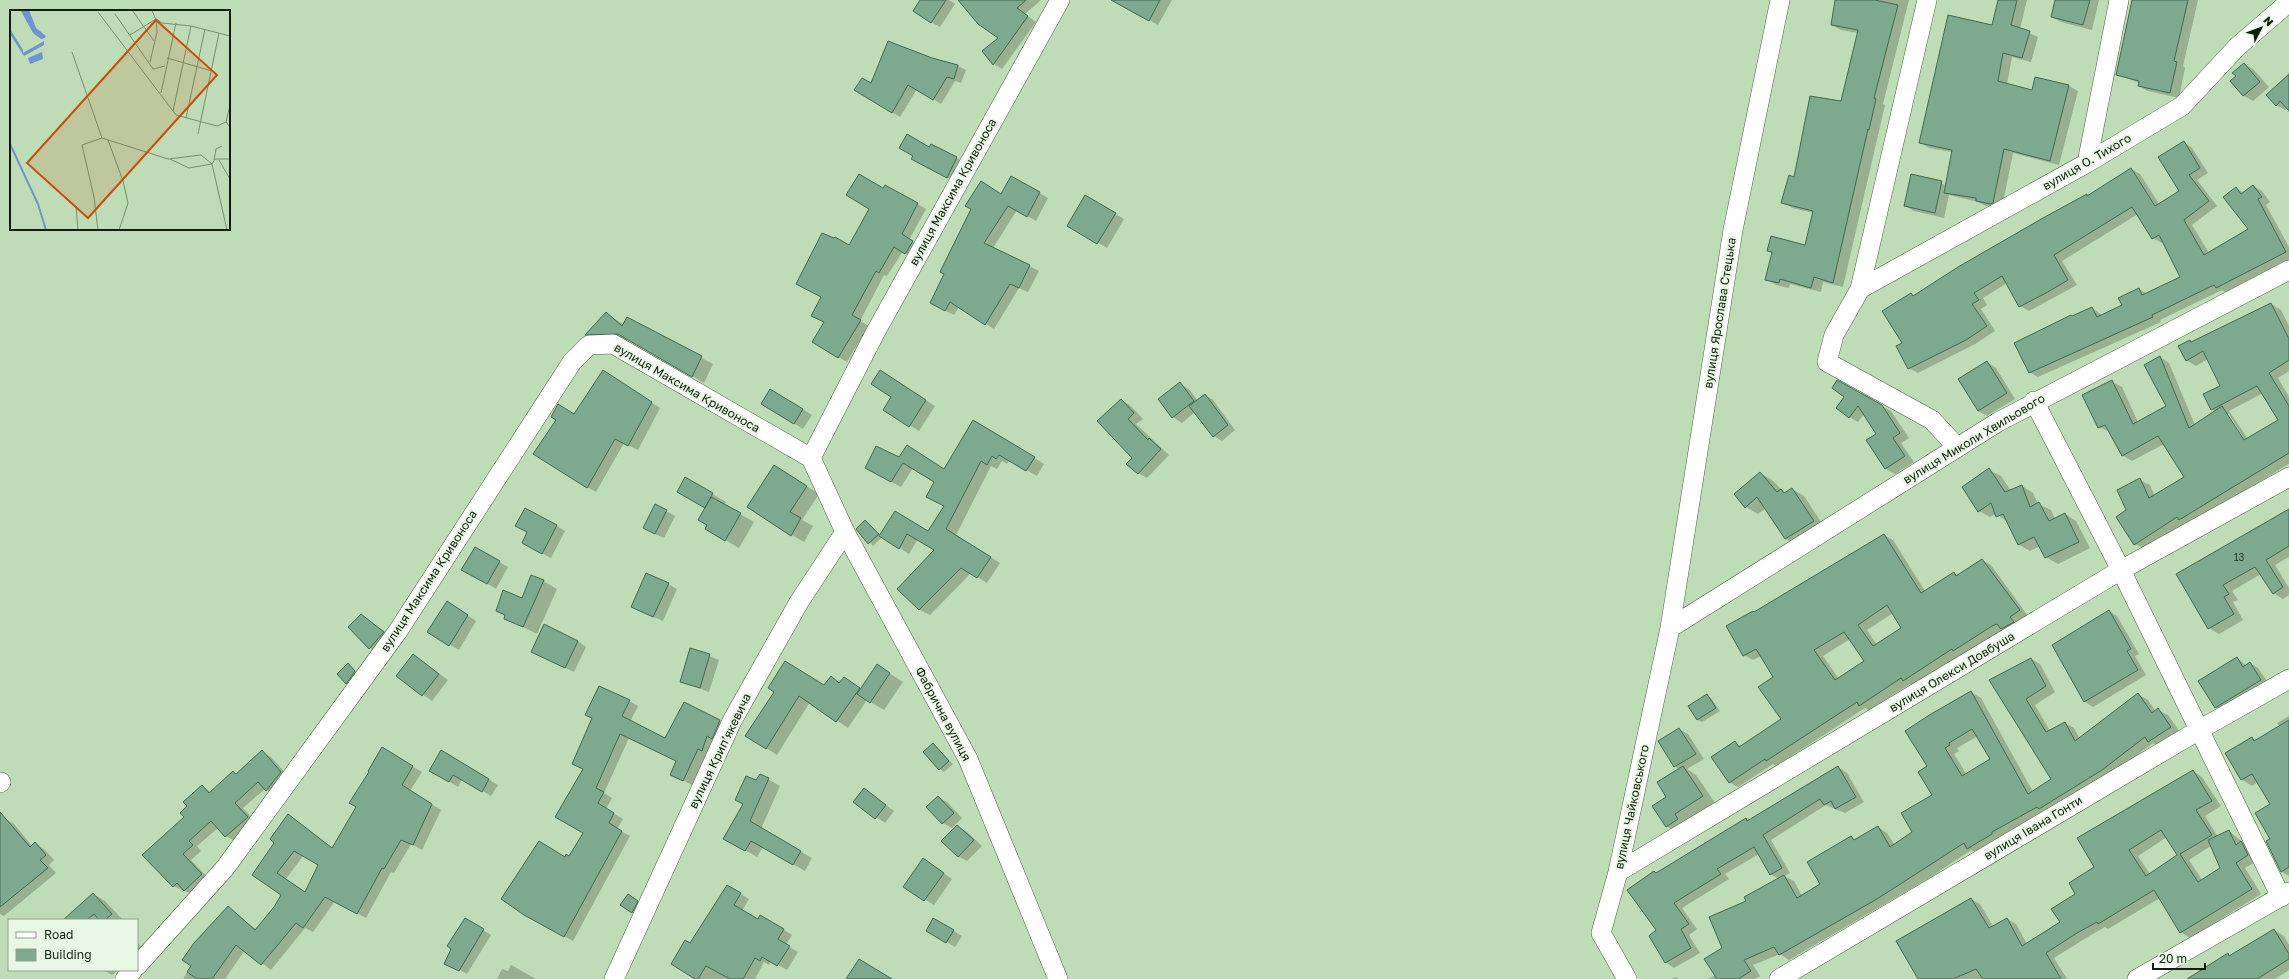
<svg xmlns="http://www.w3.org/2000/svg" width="2289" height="979" font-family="'Golos Text',sans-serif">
	<rect width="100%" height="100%" fill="#bedcb5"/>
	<path fill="#0003" fill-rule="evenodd" d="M921 0H949L955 4 940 27 931 22Z
		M971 0H1041L1025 14 1036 22 1002 69 994 64 999 38Z
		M1133 0H1172L1158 25 1128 9Z
		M1836 0H1909L1883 104 1885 105 1843 287 1823 282 1821 292 1790 284 1789 288 1776 285 1766 279 1772 253 1768 251 1806 246 1814 213 1792 208 1783 202 1795 178 1841 102 1858 33 1841 30 1832 25Z
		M1999 0H2027L2020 29 2038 37 2031 62 2012 57 2007 84 2033 91 2036 78 2069 86 2078 91 2059 165 2013 153 2002 208 1986 206 1978 202 1949 195 1944 218 1914 211 1905 206 1912 175 1946 185 1952 152 1929 148 1920 142 1993 26Z
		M2056 0H2099L2092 30 2061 22 2052 17Z
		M2133 0H2198L2183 66 2185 68 2179 98 2148 91 2139 86V83L2117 74Z
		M931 59 958 66 966 70 961 83 955 81 941 104 917 89 900 117 856 90Z
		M2244 64 2253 69 2269 87 2253 101 2244 96 2232 81 2237 77Z
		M2289 88V109L2288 108 2285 110 2276 105Z
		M2184 142 2192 148 2208 173 2197 180 2217 206 2192 225 2209 253 2250 230 2236 188 2244 193 2253 186 2262 191 2270 202 2266 205 2289 247V260L2226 293 2222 290 2160 320 2161 322 2038 377 2029 372 2073 317 2092 308 2102 315 2123 305 2139 289 2147 294 2181 277 2164 242 2162 243 2153 238 2138 214 2062 261 2077 285 2029 311 2020 306 2007 283 1983 298 1987 305 1981 309 1995 331 1975 344 1918 373 1909 368 1904 343 1911 294 1914 296 2087 195 2088 196 2131 169 2140 174 2159 204 2180 191Z
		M931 145 964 162 954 181 919 163Z
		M1011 177 1048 198 1036 221 1017 210 993 248 1039 271 1028 292 1019 288 994 329 959 307 954 315 940 308Z
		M885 186 926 209 909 240 920 247 913 258 903 251 887 276 884 275 860 321 869 326 847 362 813 342 825 322 849 246Z
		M1085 196 1124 219 1107 248 1068 225Z
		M2271 304 2281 310 2289 326V371L2278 378 2289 397V464L2189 524 2186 523 2145 549 2135 544 2128 510 2140 480 2150 485 2155 496 2185 477 2164 444 2132 461 2122 455 2110 432 2099 427 2112 382 2122 387 2138 422 2168 406 2160 357 2169 363 2195 425 2216 412 2212 409 2221 386 2208 359 2196 366 2186 360 2190 341 2192 342ZM2263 393 2279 420 2248 439 2229 411ZM2226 414H2229L2247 444 2245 445Z
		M606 313 624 325 627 319 713 364 704 383 631 340 598 341 587 335Z
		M1987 362 1996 368 2015 399 1987 416 1978 411Z
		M612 377 660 408 638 450 624 443 596 492 587 487 575 415Z
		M889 377 935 406 919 431 885 410 893 397Z
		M1837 381 1891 411 1909 438 1901 443 1914 462 1895 474 1886 469 1868 441 1877 434 1864 414 1858 422 1849 417 1846 397Z
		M1180 384 1189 389 1198 401 1205 395 1213 400 1235 430 1222 441 1214 436 1195 412 1182 423 1173 417 1159 400Z
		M779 395 812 415 803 429 762 403Z
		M1121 400 1130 405 1143 419 1136 424 1169 455 1147 478 1138 473 1133 458Z
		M974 421 1044 464 1037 476 1009 460 1007 464 1002 461 997 469 991 466 956 535 1000 563 987 583 971 573 930 615 920 610 898 589 935 550 918 539 909 554 882 537 873 546 857 529 866 521 880 535 928 532 945 506 935 481 913 468 901 487 876 474 900 459 945 470Z
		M775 466 819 494 802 520 813 526 804 542 792 535Z
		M1989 470 2001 476 2011 491 2022 486 2033 493 2038 504 2051 510 2055 519 2065 514 2076 521 2090 548 2058 564 2046 557 2040 546 2030 551 2018 544 2008 522 1996 514 1990 517 1979 511Z
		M1760 473 1772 480 1786 494 1792 489 1804 496 1825 528 1798 546 1786 539 1766 508 1758 514 1746 507Z
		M685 478 726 502 724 505 754 522 739 548 706 529 708 525 706 507Z
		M2289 510V557L2275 565 2289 588V595L2283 599 2273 593 2261 574 2232 591 2238 600 2233 602 2243 620 2219 634 2209 628 2178 575Z
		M666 511 675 516 664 538 653 533Z
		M557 526 565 531 551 558 532 548Z
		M1884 535 1893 540 1925 591 1954 573 1958 576 1982 560 1991 565 2028 616 1963 656 1961 655 1913 686 1910 684 1869 710 1865 708 1776 766 1773 764 1738 787 1729 782 1735 743 1741 746 1783 719 1775 677 1761 656 1753 660 1744 655 1755 613ZM1893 613 1902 628 1877 645 1867 630ZM1850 639 1865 662 1839 679 1823 656Z
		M475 548 508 567 496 589 463 569Z
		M543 581 557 589 537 634 505 618 506 616 497 611 522 599Z
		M668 584 677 589 663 621 642 612Z
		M456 608 476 621 459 650 429 632Z
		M2109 611 2117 616 2139 654 2135 656 2146 675 2093 707 2085 702 2053 645Z
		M361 615 397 640 383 656 370 648Z
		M578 641 586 647 574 672 541 656Z
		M691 649 719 660 709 692 681 681Z
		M413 655 448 680 432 701 397 676Z
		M2237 658 2246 665 2250 663 2258 668 2269 684 2223 712 2216 708Z
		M2031 659 2040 664 2055 692 2035 705 2050 731 2065 723 2074 728 2080 739 2138 694 2148 700 2156 712 2158 710 2168 715 2180 732 2158 747 2153 743 2111 775 1977 853 1971 850 1931 877 1789 960 1780 954 1753 965 1760 976 1755 979H1708L1715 975 1724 948 1748 901 1779 879 1770 874 1759 854 1725 874 1729 879 1682 908 1697 929 1689 935 1700 953 1674 968 1665 962 1658 931 1656 873 1746 820 1749 822 1838 767 1847 773 1864 802 1845 813 1826 805 1771 840 1790 873 1784 876 1794 881 1802 896 1822 884 1851 837 1856 840 1878 827 1887 833 1895 845 1914 832 1933 795 1928 767 1971 692 1981 698 2033 792 2052 780 1990 681ZM1978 736 1991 759 1967 775 1954 754 1959 751 1957 748Z
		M348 665 359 674 351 685 347 683Z
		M878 666 903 682 884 710 867 700 848 728 810 702 777 755 766 748 775 692 825 686 831 678 840 683 844 678 861 689Z
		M1707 695 1711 698 1720 711 1702 722 1698 720 1690 706Z
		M629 701 638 706 630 722 666 739 684 703 728 726 711 755 707 753 692 785 671 774 677 761 629 738 604 793 612 798 606 809 623 819 617 829 630 836 573 941 525 914 565 858 570 857 584 832 557 816Z
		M2289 716V876L2282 872 2267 842 2271 839 2272 805 2258 782 2252 786 2241 779 2252 739 2256 741 2280 727 2277 723Z
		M1679 729 1688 734 1704 759 1687 769 1696 775 1716 804 1680 834 1666 826 1667 797 1679 769 1675 766Z
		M933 744 953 764 944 772 940 769Z
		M382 749 422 772 410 791 441 810 422 850 411 844 394 873 391 872 366 918 335 901 313 932 305 928 271 970 245 950 225 979H183L228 907 257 930 275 908 282 894 253 875 276 842 288 816 333 848 358 807 371 772ZM303 856 319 865 306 893 286 879Z
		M441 751 498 785 491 796 462 779 458 787 430 770Z
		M262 752 271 757 290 778 275 795 265 789 243 808 256 822 235 841 226 836 218 828 197 846 201 851 191 860 210 880 194 895 173 886 188 807 202 786 211 792 233 772 237 774Z
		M2193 771 2202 777 2221 806 2205 816 2218 837 2229 831 2250 848 2257 861 2245 868 2261 894 2190 938 2181 932 2160 898 2108 929 2105 927 2086 938 2054 958 2067 979H1917L1971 899 1980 904 1993 926 2007 919 2016 924 2027 944 2061 922 2077 894 2096 868ZM2167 837 2178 856 2150 874 2138 856ZM2211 846 2221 868 2202 880 2189 860Z
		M768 779 780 786 761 829 812 858 805 871 763 847 757 857 725 838 757 782Z
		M864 789 894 811 885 823 854 802Z
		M938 797 947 802 962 818 952 828 943 823Z
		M5 819 14 824 32 846 35 843 44 849 54 860 49 865 56 873 4 916 0 914V823Z
		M957 826 966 831 982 846 967 861 958 856Z
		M932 865 952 879 934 905 905 887Z
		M736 891 749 899 742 911 758 920 770 921 792 935 786 945 798 952 787 970 771 961 769 965 764 962 755 979H697L691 945Z
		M93 894 105 901 123 920H64Z
		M632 897 641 904 637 914 622 904Z
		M465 919 491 935 467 974 446 962Z
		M934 919 962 936 955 947 927 930Z
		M2274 930 2284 936 2289 945V970L2275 979H2189L2228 954 2231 956Z
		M137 942 142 948 137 953Z
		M511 965 536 979H497L502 969 508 971Z
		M103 970H118L112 975Z
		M1675 977 1679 979H1672Z"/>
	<path fill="#7da98e" stroke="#416b53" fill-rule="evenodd" d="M920 0H946L931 23 913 11Z
		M958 0H1026L1017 8 1028 16 993 65 982 51 998 38 978 24Z
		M1111 0H1160L1149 21Z
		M1835 0H1875L1898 5 1874 98 1876 99 1869 130 1868 129 1833 283 1814 277 1811 288 1780 279 1779 283 1765 280 1772 252 1767 251 1771 236 1805 245 1813 211 1781 203 1789 175 1794 177 1810 96 1841 101 1858 30 1831 25Z
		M1998 0H2017L2011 25 2030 31 2022 58 2003 53 1998 81 2032 90 2035 77 2069 85 2050 161 2004 149 1993 203 1990 204 1976 201V198L1944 193 1952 150 1919 143 1948 15 1992 25Z
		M2055 0H2090L2083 25 2051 17Z
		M2132 0H2188L2174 61 2177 62 2170 93 2138 86 2139 81 2116 75Z
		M888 41 932 58 958 65 954 79 947 77 933 100 908 85 892 113 854 90 862 78 871 83Z
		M2244 63 2260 82 2243 96 2230 81 2236 76 2232 73Z
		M2289 74V111L2280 101 2276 106 2266 95Z
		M907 134 929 147 931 144 957 157 947 178 911 159 913 156 899 148Z
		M2184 141 2200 168 2189 175 2209 201 2184 220 2204 255 2248 229 2223 197 2236 187 2241 194 2253 185 2262 197 2258 199 2286 252 2216 288 2214 285 2152 315 2153 317 2029 373 2014 343 2071 315 2072 316 2092 307 2097 317 2122 305 2118 298 2139 288 2142 295 2180 277 2159 235 2152 239 2132 207 2054 255 2068 280 2046 293 2019 307 2002 276 1974 293 1979 300 1972 304 1987 326 1966 340 1908 369 1896 346 1902 343 1882 311 1911 293 1913 296 1958 267 2043 218 2087 194V196L2131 168 2155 206 2179 191 2158 157Z
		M859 174 883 188 885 185 918 203 902 234 913 241 905 254 894 247 879 273 876 271 852 315 861 320 838 358 812 342 824 322 811 316 821 297 796 284 822 233 834 238 835 237 849 245 869 209 846 195Z
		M1911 174 1942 181 1935 213 1904 206Z
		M1011 176 1040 192 1027 217 1008 206 984 243 1030 265 1019 288 1010 284 985 325 950 302 945 311 930 303 944 274 940 272 971 209 965 206 981 181 1001 194Z
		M1085 195 1116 213 1097 244 1067 226Z
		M2271 303 2289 339V360L2269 373 2289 406V453L2179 520 2177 517 2134 545 2116 517 2126 510 2117 490 2140 478 2149 498 2184 477 2158 436 2122 456 2105 425 2098 428 2082 395 2112 380 2133 424 2166 406 2144 365 2160 356 2189 428 2222 406 2244 440 2278 420 2257 386 2211 410 2203 394 2220 386 2203 351 2186 361 2178 346 2190 340 2191 342Z
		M606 312 622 326 627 317 702 356 692 377 618 334 585 335Z
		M1987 361 2007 393 1978 411 1958 379Z
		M603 370 652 402 628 446 615 439 587 488 533 454 556 420 551 417 558 404 574 414Z
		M880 370 926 400 909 427 883 410 891 397 871 384Z
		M1837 380 1882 405 1900 433 1893 438 1905 456 1885 469 1866 440 1876 434 1858 406 1849 418 1836 408 1844 397 1832 388Z
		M1180 382 1194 401 1172 418 1158 399Z
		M770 389 803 409 794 424 761 404Z
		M1205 394 1228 425 1213 437 1189 406Z
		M1121 399 1134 413 1128 419 1148 440 1149 438 1161 449 1138 474 1126 464 1132 458 1097 421Z
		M973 420 1035 457 1026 471 999 455 996 459 992 456 987 465 981 461 946 529 991 557 977 578 961 568 919 610 897 589 934 550 907 534 899 549 879 536 895 511 928 531 944 506 926 497 934 482 903 463 891 482 865 468 876 446 899 457 907 445 944 469Z
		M774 465 807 486 790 512 801 518 791 536 747 507Z
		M1989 468 2005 492 2022 485 2030 507 2039 502 2049 521 2065 513 2079 542 2045 558 2034 537 2018 545 2003 514 1996 517 1991 503 1978 512 1962 487Z
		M1760 472 1777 492 1781 489 1784 493 1792 488 1814 521 1785 539 1757 497 1745 508 1734 494Z
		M685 477 713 493 705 508 677 492Z
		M711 497 741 513 725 541 705 529 707 525 698 520Z
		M655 504 667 510 655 534 643 528Z
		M525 508 557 525 542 554 522 543 527 532 515 526Z
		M2289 509V546L2266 560 2283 587 2273 594 2255 567 2223 585 2229 594 2224 597 2234 614 2208 629 2176 574Z
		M865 520 879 534 868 544 856 529Z
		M1884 534 1921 593 1954 572 1956 576 1982 559 2020 610 2010 617 2014 622 2001 629 1997 624 1992 626 1953 651 1952 649 1903 681 1901 678 1859 706 1857 702 1766 761 1765 759 1729 783 1711 757 1735 741 1739 747 1781 719 1758 687 1773 677 1756 649 1743 656 1726 626 1753 611 1754 612ZM1887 605 1901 628 1873 646 1858 625ZM1844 632 1864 661 1835 680 1814 650Z
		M475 547 500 561 487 584 461 570Z
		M646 573 669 583 653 617 631 607Z
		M531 575 544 580 523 627 504 619 505 615 496 611 503 590 522 598Z
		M447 601 468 615 449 646 427 632Z
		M2109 610 2131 649 2127 651 2138 670 2084 702 2052 645Z
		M361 614 384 632 369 649 348 627Z
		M544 624 578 641 565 668 531 652Z
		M690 648 710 654 700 688 680 682Z
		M413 654 439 674 422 696 396 676Z
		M2237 657 2243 667 2250 662 2261 680 2215 708 2198 681Z
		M2031 658 2046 686 2026 699 2046 732 2065 722 2075 741 2138 693 2152 713 2158 708 2171 727 2148 742 2145 737 2102 770 2039 809 2037 807 1992 832V834L1967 849 1964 843 1877 899 1779 955 1774 947 1744 960 1751 971 1738 979H1717L1704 959 1722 948 1709 917 1746 901 1744 897 1784 875 1797 898 1820 884 1807 862 1851 836 1854 840 1878 826 1890 847 1912 832 1901 813 1932 795 1918 772 1927 766 1905 731 1931 714 1971 691 2028 794 2051 779 1989 680ZM1972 729 1990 759 1962 776 1945 748 1950 745 1949 743Z
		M785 661 824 685 831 676 839 683 844 677 860 688 836 722 799 696 766 749 745 736 774 692 768 688Z
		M348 663 355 671 346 684 337 674Z
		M877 664 890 673 870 703 857 694Z
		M599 686 630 700 622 716 665 738 684 702 720 720 712 739 707 736 702 751 698 749 683 781 670 775 676 761 620 734 596 788 604 792 598 803 614 813 609 823 622 831 564 937 524 915 501 899 539 841 565 857 566 854 569 856 583 833 555 817 583 769 572 764 592 718 585 715Z
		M1707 694 1716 708 1697 720 1688 706Z
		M2289 720V867L2281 872 2266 841 2270 839 2255 813 2270 804 2252 774 2241 780 2225 753 2252 737 2254 741Z
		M1679 728 1696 754 1674 767 1658 741Z
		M933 743 949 761 939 770 923 752Z
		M382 747 413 766 402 785 432 804 413 845 401 840 384 869 382 868 357 914 325 897 303 928 296 923 261 965 236 945 212 979H197L187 972 191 966 182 960 194 943 228 906 255 930 274 907 281 895 252 875 274 843 270 839 288 814 332 848 356 807 349 803 369 772 368 771ZM294 851 318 865 305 892 277 873Z
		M262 750 281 772 266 791 258 782 235 803 248 817 225 837 211 821 189 841 193 845 183 854 202 874 184 891 177 883 173 887 142 855 184 817 180 813 187 806 183 802 202 785 209 793 233 771 236 774Z
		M441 750 489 779 482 792 453 775 449 782 429 771Z
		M1683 766 1703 796 1675 814 1678 819 1666 827 1652 806 1666 797 1657 782Z
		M1838 766 1856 797 1835 809 1831 801 1824 805 1820 799 1763 835 1782 868 1770 875 1754 847 1717 869 1721 874 1674 903 1689 924 1681 929 1691 948 1665 963 1649 936 1656 930 1627 890 1654 871 1656 873 1746 818 1747 821Z
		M2193 770 2212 801 2196 810 2212 835 2180 854 2198 882 2220 868 2208 840 2229 830 2236 845 2241 841 2248 855 2236 863 2252 889 2180 933 2154 890 2098 924 2097 922 2077 933 2046 953 2061 979H1983L1976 969 1953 979H1918L1896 941 1971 898 1989 928 2007 918 2022 946 2060 922 2051 909 2075 894 2069 883 2094 867 2077 838ZM2161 830 2177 855 2146 876 2129 850Z
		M760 774 769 778 750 821 801 851 793 865 751 841 745 851 723 839 743 804 735 800 746 776 756 780Z
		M864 788 886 805 875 819 853 802Z
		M938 796 954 813 942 824 926 807Z
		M0 812 30 847 35 842 46 855 40 860 48 868 0 907Z
		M957 825 974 840 958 857 941 841Z
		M923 858 944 873 924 901 903 887Z
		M727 885 741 893 734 905 758 919 760 915 784 929 778 939 790 946 777 966 762 957 760 961 755 958 743 979H730L706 966 698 979H695L671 964 685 940 690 943Z
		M93 893 112 914 105 920H99L94 914 87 920H63Z
		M628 894 638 901 632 913 620 905Z
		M465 918 484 929 459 971 444 964 451 949 447 946Z
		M933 918 954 930 946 943 926 931Z
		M2274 929 2289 954V959L2257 979H2187L2228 953 2229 956Z
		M859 959 892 979H846Z"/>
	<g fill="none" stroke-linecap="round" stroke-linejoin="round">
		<defs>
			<path id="minor" d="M1927 0 1860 289 1834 335 1827 362 1932 420 1957 447
				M2087 163 2119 0
				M1860 289 2087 163 2182 106 2237 47 2289 2
				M2034 401 2121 570 2281 897
				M811 458 845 532 968 759 1058 979
				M811 458 875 333 1060 0
				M1670 628 1998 422 2289 270
				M0 783 1 782
				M1618 872 2121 570 2289 477
				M137 966 225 868 398 631 572 362 589 345 613 344 811 458
				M125 979 133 970
				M614 979 732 721 799 602 845 532
				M1627 979 1601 933 1618 872 1670 628 1733 230 1780 0
				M1779 979 2199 730 2289 679
				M2137 979 2289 892"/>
		</defs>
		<use href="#minor" stroke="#4b6543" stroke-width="20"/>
		<use href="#minor" stroke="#fff" stroke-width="19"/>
	</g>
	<g text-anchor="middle" stroke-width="4" stroke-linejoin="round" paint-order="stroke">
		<g font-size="10" fill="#2d402f">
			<text x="2239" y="561">13</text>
		</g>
		<g font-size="12" fill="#121d0f" stroke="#e9f8e4">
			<text transform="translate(2087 162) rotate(-30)" y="4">вулиця О. Тихого</text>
			<text transform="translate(953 192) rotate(-61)" y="4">вулиця Максима Кривоноса</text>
			<text transform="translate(1720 313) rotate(-81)" y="4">вулиця Ярослава Стецька</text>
			<text transform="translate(687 388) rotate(30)" y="4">вулиця Максима Кривоноса</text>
			<text transform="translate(1974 439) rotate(-31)" y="4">вулиця Миколи Хвильового</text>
			<text transform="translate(429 581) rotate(-57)" y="4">вулиця Максима Кривоноса</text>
			<text transform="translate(1952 672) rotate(-31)" y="4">вулиця Олекси Довбуша</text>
			<text transform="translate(943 714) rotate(62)" y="4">Фабрична вулиця</text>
			<text transform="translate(720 751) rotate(-64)" y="4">вулиця Крипʼякевича</text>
			<text transform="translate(1632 807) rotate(-78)" y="4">вулиця Чайковського</text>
			<text transform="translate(2033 828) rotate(-31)" y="4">вулиця Івана Гонти</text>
		</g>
	</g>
	<g transform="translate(10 10)">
		<rect width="220" height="220" fill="#bedcb5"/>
		<path d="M0 0H19L26 18 36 26 35 28 31 29 23 23 11 1ZM0 19 13 40V43L34 31V35L14 46 0 24ZM32 42 33 49 20 54 18 48Z" fill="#6e95d0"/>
		<path fill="none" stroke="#6e95d0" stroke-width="2" d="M0 134 28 194 36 220"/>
		<path fill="none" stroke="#799073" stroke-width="1" d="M122 0 144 31M142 0 145 8 152 13 181 16 220 26M88 2 166 105 207 116 216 112M105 4 143 59 155 56M120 25 146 9 147 22 140 52M62 42 92 128M157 48 202 61M151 83 166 13M220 95 216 112 220 117M163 101 181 16M176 108 195 19M188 124 209 23M92 128 158 149 191 145 202 154M98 130 113 171 118 193 109 220M160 149 179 158 202 154 205 149H220M204 150 206 139 212 136M209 150 220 169M202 154 217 220M66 196 68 220M88 220 84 187 72 135 92 128"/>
		<path fill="#c8500c" fill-opacity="0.15" stroke="#c8500c" stroke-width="2" d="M146 10 207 65 78 208 17 153Z"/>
		<rect width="220" height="220" fill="none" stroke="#121d0f" stroke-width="2"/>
	</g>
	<rect x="8" y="919" width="130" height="52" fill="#e9f8e4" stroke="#93a08f"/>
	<rect x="16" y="932" width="20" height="6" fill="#ffffff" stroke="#93a08f"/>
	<text x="44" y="939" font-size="12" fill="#121d0f">Road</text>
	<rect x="16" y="949" width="20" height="12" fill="#7da98e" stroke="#93a08f"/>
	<text x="44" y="959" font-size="12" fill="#121d0f">Building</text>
	<g transform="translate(2261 28) rotate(48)" stroke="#e9f8e4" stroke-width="3" paint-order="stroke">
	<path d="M0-3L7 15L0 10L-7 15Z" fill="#121d0f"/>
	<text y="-6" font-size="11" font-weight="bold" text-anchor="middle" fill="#121d0f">N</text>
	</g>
	<path d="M2153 963v6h52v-6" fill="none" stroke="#121d0f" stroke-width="2"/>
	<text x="2159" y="963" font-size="12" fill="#121d0f" stroke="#e9f8e4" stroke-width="3" paint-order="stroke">20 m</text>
</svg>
